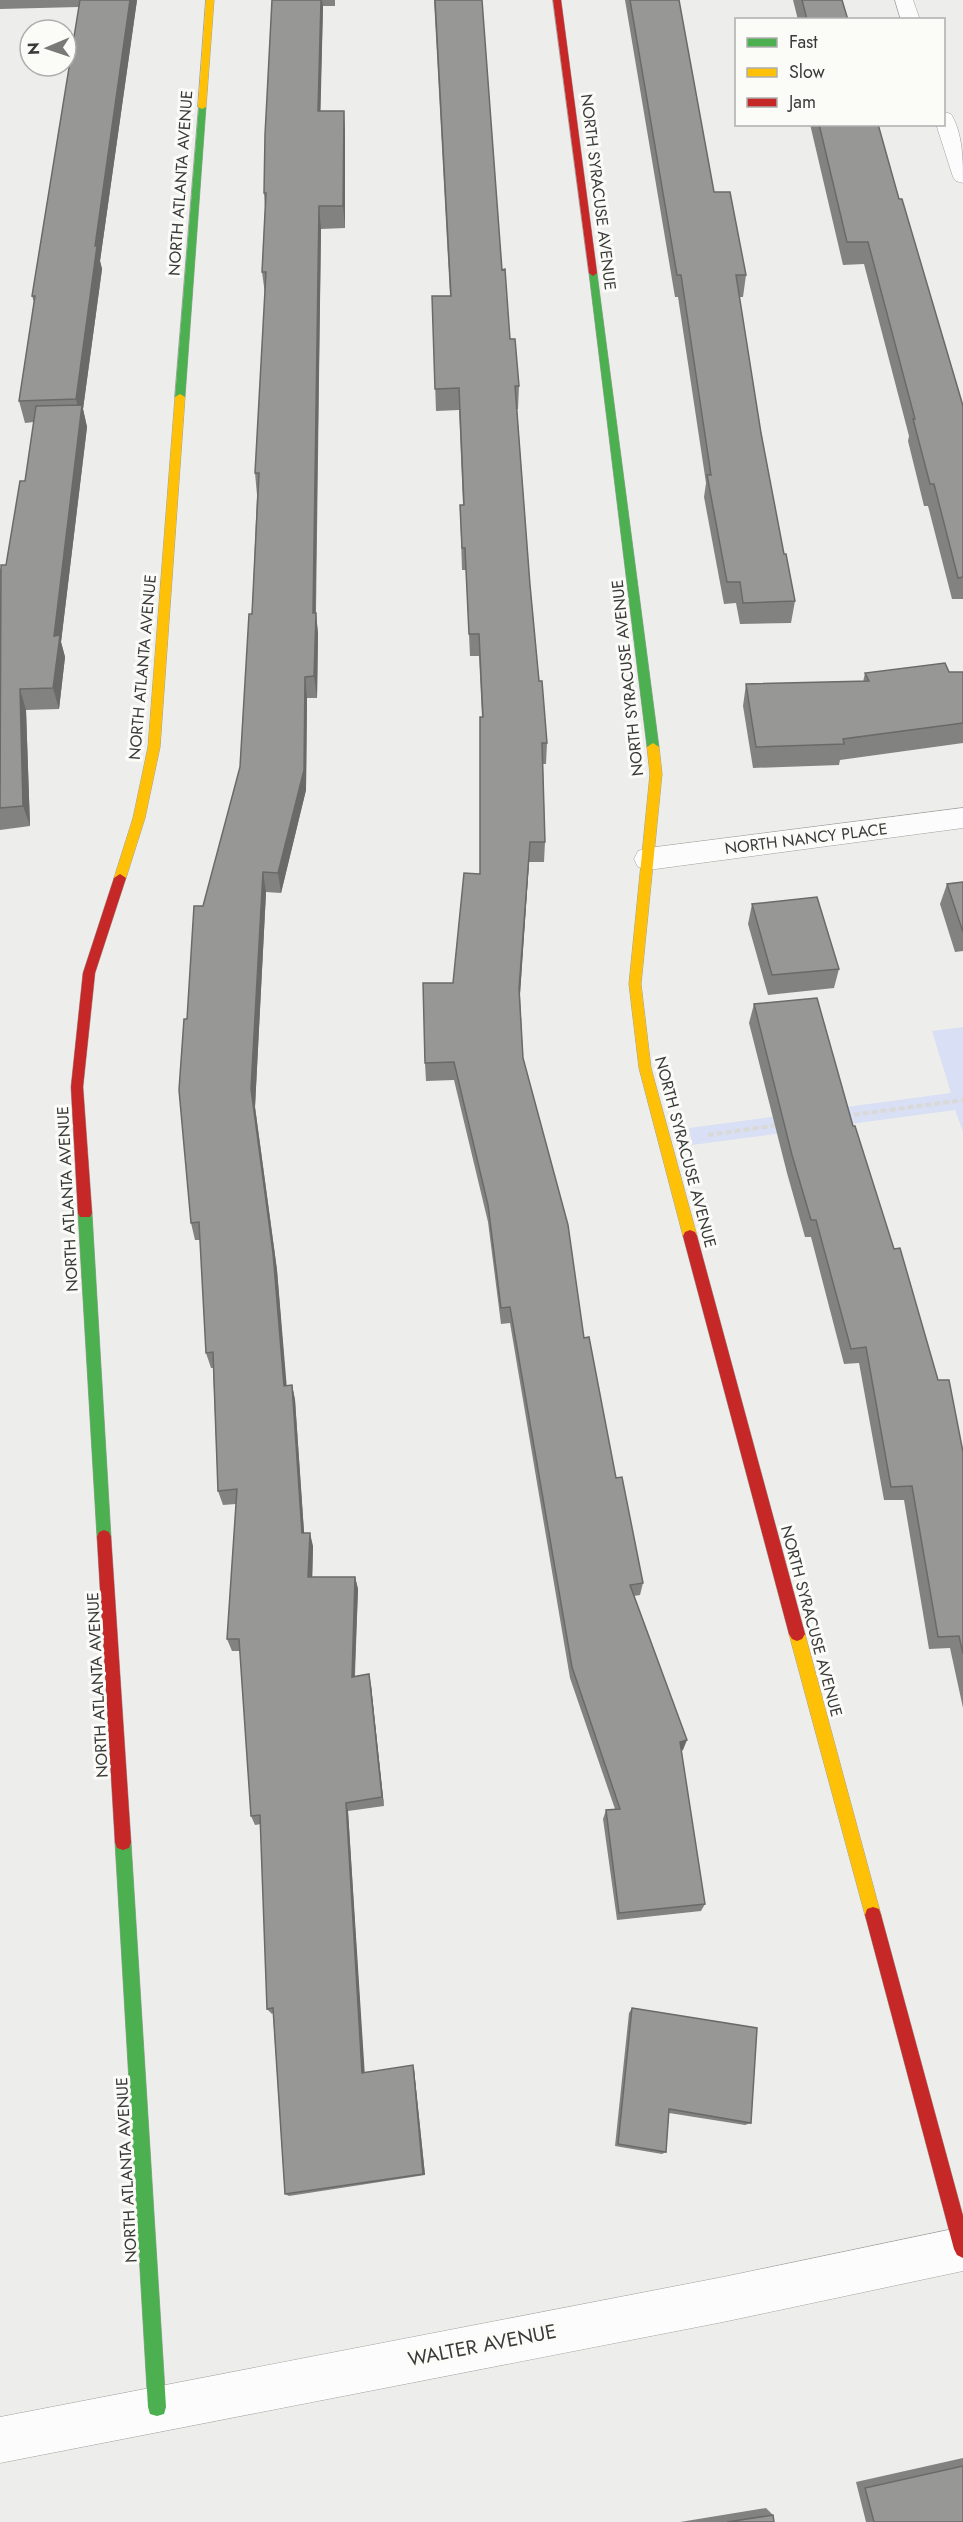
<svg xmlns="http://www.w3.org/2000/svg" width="963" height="2522" font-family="Jost,sans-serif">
	<rect width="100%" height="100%" fill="#edeeeb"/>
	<path fill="#d9dff4" d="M963 1027V1132L955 1110 692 1145 689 1128 951 1093 932 1031Z"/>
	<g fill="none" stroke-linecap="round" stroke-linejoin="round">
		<defs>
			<path id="street" d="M895 0H913L920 20H901Z
				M944 112 951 114C963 134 963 160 963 183L956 181 953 177 936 124H944Z
				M963 808V828L648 870 638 867 634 859 638 851 648 848Z
				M963 2227V2271L723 2322 0 2463V2417L723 2277Z"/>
			<path id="fast" d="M199 105 206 107 185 397 180 400 175 397Z
				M593 270 597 273 659 747 653 751 647 747 589 273Z
				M85 1207 90 1209 92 1213 111 1537 109 1542 104 1544 99 1542 97 1537 78 1213 80 1209Z
				M123 1834 129 1836 131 1842 166 2407 164 2414 157 2416 150 2414 148 2407 115 1842 117 1836Z"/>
			<path id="slow" d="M206 0H214L206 107 202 109 198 107Z
				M180 394 185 397 160 747 145 818 126 878 120 882 114 878 133 818 148 747 175 397Z
				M653 743 659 747 662 774 641 984 651 1068 697 1236 695 1240H685L683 1236 639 1068 629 984 650 774 647 747Z
				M797 1627 802 1629 805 1634 881 1915 879 1921 873 1923 867 1921 865 1915 789 1634 792 1629Z"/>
			<path id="jam" d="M553 0H561L597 273 593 276 589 273Z
				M120 874 126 878 95 973 83 1087 92 1213 90 1217H80L78 1213 71 1087 83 973 114 878Z
				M690 1230 695 1232 697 1236 805 1634 802 1639 797 1641 792 1639 789 1634 683 1236 685 1232Z
				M104 1530 109 1532 111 1537 131 1842 129 1848 123 1850 117 1848 115 1842 97 1537 99 1532Z
				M873 1907 879 1909 881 1915 963 2216V2258L957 2255 954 2249 865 1915 867 1909Z"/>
		</defs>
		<use href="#street" stroke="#a1a29f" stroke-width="1"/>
		<use href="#fast" stroke="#a1a29f" stroke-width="1"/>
		<use href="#slow" stroke="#a1a29f" stroke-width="1"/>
		<use href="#jam" stroke="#a1a29f" stroke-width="1"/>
		<path stroke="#d9dad8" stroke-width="4" stroke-dasharray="6 3" stroke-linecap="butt" d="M845 1116 963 1100
			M708 1135 778 1125"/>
		<use href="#street" fill="#fcfcfc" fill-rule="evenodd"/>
		<use href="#fast" fill="#4caf50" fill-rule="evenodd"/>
		<use href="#slow" fill="#ffc107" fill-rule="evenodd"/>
		<use href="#jam" fill="#c62828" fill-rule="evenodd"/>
	</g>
	<path fill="#828381" d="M0 0H137L100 261 102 269 83 409 87 427 61 642 65 657 59 709 26 710 30 826 0 830V569L6 565 25 481 34 422 25 423 19 401 34 302 32 296 79 7 0 9Z
		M272 0H335V6H323L320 111H344L345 133V228L321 229 316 613 318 634 317 698H307L306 790 281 893 266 892 255 1107 277 1270 286 1386 292 1385 295 1400 304 1533 313 1546 312 1577H355L358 1589 355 1676 371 1685 384 1806 348 1811 364 2072 414 2069 425 2175 289 2196 285 2194 273 2013 272 2014 267 2009 261 1824 255 1825 251 1816 240 1651H232L227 1639 236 1504 223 1505 218 1491 213 1368H211L206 1353 200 1240H195L191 1223 187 1019 203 906 240 767 252 614 257 495 255 473 265 294 262 272 265 208 264 193Z
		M434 0H482L502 270 510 339 519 386 518 409H517L530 585 539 681 547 743 546 764H543L545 842 544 862H529L520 995 523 1058 584 1338 616 1478 643 1583 640 1595 634 1596 683 1750 681 1751 705 1904 701 1911 617 1920 603 1819 606 1810 615 1809 570 1678 510 1323 501 1324 488 1222 454 1080 426 1081 425 1063 453 983 480 874 482 717 479 656H470L466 570H462L460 505H463L459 410 436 411 432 296H450Z
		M625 0H679L714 192 746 275 743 297H739L761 433 784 554 795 601 791 623 740 624 736 603 724 604 704 497 706 483 678 297H675Z
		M793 0H842L848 20H798Z
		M810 124H878L899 199 963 406V599H952L928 506H924L908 441 909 436 864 264 843 265Z
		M963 672V743L840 760 839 765 753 768 743 706 746 684 863 682 865 673Z
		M963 882V951L955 952 940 904 947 884Z
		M752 904 839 969 834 988 768 995 748 924Z
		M754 1004 853 1126 938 1380 963 1452V1708L950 1648 929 1649 904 1500H884L859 1363 844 1364 811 1237H805L787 1173 749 1023Z
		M632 2008 751 2123 745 2125 669 2113 666 2152 662 2154 615 2146 629 2013Z
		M963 2458V2522H866L856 2482Z
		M766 2508 773 2515 774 2522H680Z"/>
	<path fill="#6a6a69" d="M130 0H137L100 261 102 269 83 409 87 427 61 642 65 657 59 709 53 688 54 636 80 418 76 399 95 246Z
		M321 0H322L323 6 320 133 318 111Z
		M344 111 345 133V228L343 206Z
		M319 206 321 229 315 634 313 613Z
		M316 613 318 634 317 698 314 676Z
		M305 677 307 698 306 790 281 893 278 873Z
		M20 689 26 710 30 826 23 806Z
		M530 842 529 862 519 1008V989Z
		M263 872 266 892 255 1107 277 1270 288 1401 284 1386 251 1089Z
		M292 1385 295 1400 305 1546 302 1533Z
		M310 1533 313 1546 312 1589 308 1577Z
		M355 1577 358 1589 354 1687 352 1677Z
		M369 1674 371 1685 384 1806 382 1797Z
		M687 1740 683 1750 676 1752 680 1742Z
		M346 1803 348 1811 365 2077 362 2073Z
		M413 2065 414 2069 425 2175 423 2174Z"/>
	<path fill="#979896" stroke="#6a6a69" stroke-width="1.5" d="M80 0H130L95 246H97L76 399 19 401 35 296H32Z
		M272 0H321L318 111H344L343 206H319L313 613H316L314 676 305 677 304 770 278 873 263 872 251 1089 273 1253 284 1386 292 1385 302 1533H310L308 1577H355L352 1677 369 1674 382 1797 346 1803 362 2073 413 2065 423 2174 285 2194 273 2008 267 2009 260 1815 251 1816 239 1639H227L237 1489 218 1491 213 1352 206 1353 199 1222 191 1223 179 1090 184 1019H187L194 906H203L240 767 249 614H252L259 473H255L266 272H262L266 193H264L265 135Z
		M435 0H482L502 270 505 269 510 339H515L519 386H515L530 585 539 681H542L547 743H542L545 842H530L519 989 523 1058 568 1225 584 1338 589 1337 616 1478 622 1477 643 1583 630 1585 687 1740 680 1742 705 1904 619 1913 606 1810 620 1809 572 1667 510 1307 501 1308 488 1205 454 1062 425 1063 423 983H453L464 873 480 874V717H483L479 634H469L465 548H462L460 505H464L459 388 435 389 432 296H451Z
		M630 0H679L714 192H730L746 275H736L761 433 784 554H786L795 601 743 603 740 582H727L707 475H711L681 275H677Z
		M802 0H842L848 20H807Z
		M819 124H878L899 199H902L963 406V577L958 578 934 484H930L913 419H915L868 242H847Z
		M82 405 54 636 60 635 53 688 20 689 23 806 0 808 1 565H6L20 481H25L36 406Z
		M945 663 949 672H963V723L843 739 844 744 756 747 746 684 869 681 865 673Z
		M963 882V932L947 884Z
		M817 897 839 969 772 975 752 904Z
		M817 998 853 1126H855L894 1249 900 1248 938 1380H949L963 1452V1654L959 1636 938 1637 912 1486 891 1487 866 1347 851 1349 816 1220H811L792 1155 754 1004Z
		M632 2008 757 2028 751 2123 669 2109 666 2152 618 2144Z
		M963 2466V2522H874L865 2488Z
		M773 2515 774 2522H727Z"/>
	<g text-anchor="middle" stroke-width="6" stroke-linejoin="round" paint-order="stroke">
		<g font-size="16" fill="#3a3a39" stroke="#fbfcf8">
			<text transform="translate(180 183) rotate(-86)" y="6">NORTH ATLANTA AVENUE</text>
			<text transform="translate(599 192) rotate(83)" y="6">NORTH SYRACUSE AVENUE</text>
			<text transform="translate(142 667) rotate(-85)" y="6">NORTH ATLANTA AVENUE</text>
			<text transform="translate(627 678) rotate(-96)" y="6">NORTH SYRACUSE AVENUE</text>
			<text transform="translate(806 838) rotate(-7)" y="6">NORTH NANCY PLACE</text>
			<text transform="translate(686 1152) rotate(75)" y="6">NORTH SYRACUSE AVENUE</text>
			<text transform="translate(67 1199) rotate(-93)" y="6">NORTH ATLANTA AVENUE</text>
			<text transform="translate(812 1621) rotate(75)" y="6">NORTH SYRACUSE AVENUE</text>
			<text transform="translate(97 1685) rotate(-93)" y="6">NORTH ATLANTA AVENUE</text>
			<text transform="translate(126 2170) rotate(-93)" y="6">NORTH ATLANTA AVENUE</text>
		</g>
		<g font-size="20" fill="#3a3a39" stroke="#fbfcf8">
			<text transform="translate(482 2345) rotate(-11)" y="7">WALTER AVENUE</text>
		</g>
	</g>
	<rect x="735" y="18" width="210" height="108" fill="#fbfcf8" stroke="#aeaeac" stroke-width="1.5"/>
	<rect x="747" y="38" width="30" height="9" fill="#4caf50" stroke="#aeaeac" stroke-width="1.5"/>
	<text x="789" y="48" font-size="18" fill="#3a3a39">Fast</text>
	<rect x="747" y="68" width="30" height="9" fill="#ffc107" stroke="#aeaeac" stroke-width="1.5"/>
	<text x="789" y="78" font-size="18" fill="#3a3a39">Slow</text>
	<rect x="747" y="98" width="30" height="9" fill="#c62828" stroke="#aeaeac" stroke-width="1.5"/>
	<text x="789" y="108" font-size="18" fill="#3a3a39">Jam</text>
	<g transform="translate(48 48) rotate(268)"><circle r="28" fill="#fbfcf8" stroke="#aeaeac" stroke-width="1.5"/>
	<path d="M0-4.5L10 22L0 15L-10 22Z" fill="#797977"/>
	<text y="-9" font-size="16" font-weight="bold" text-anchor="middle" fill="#3a3a39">N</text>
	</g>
</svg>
